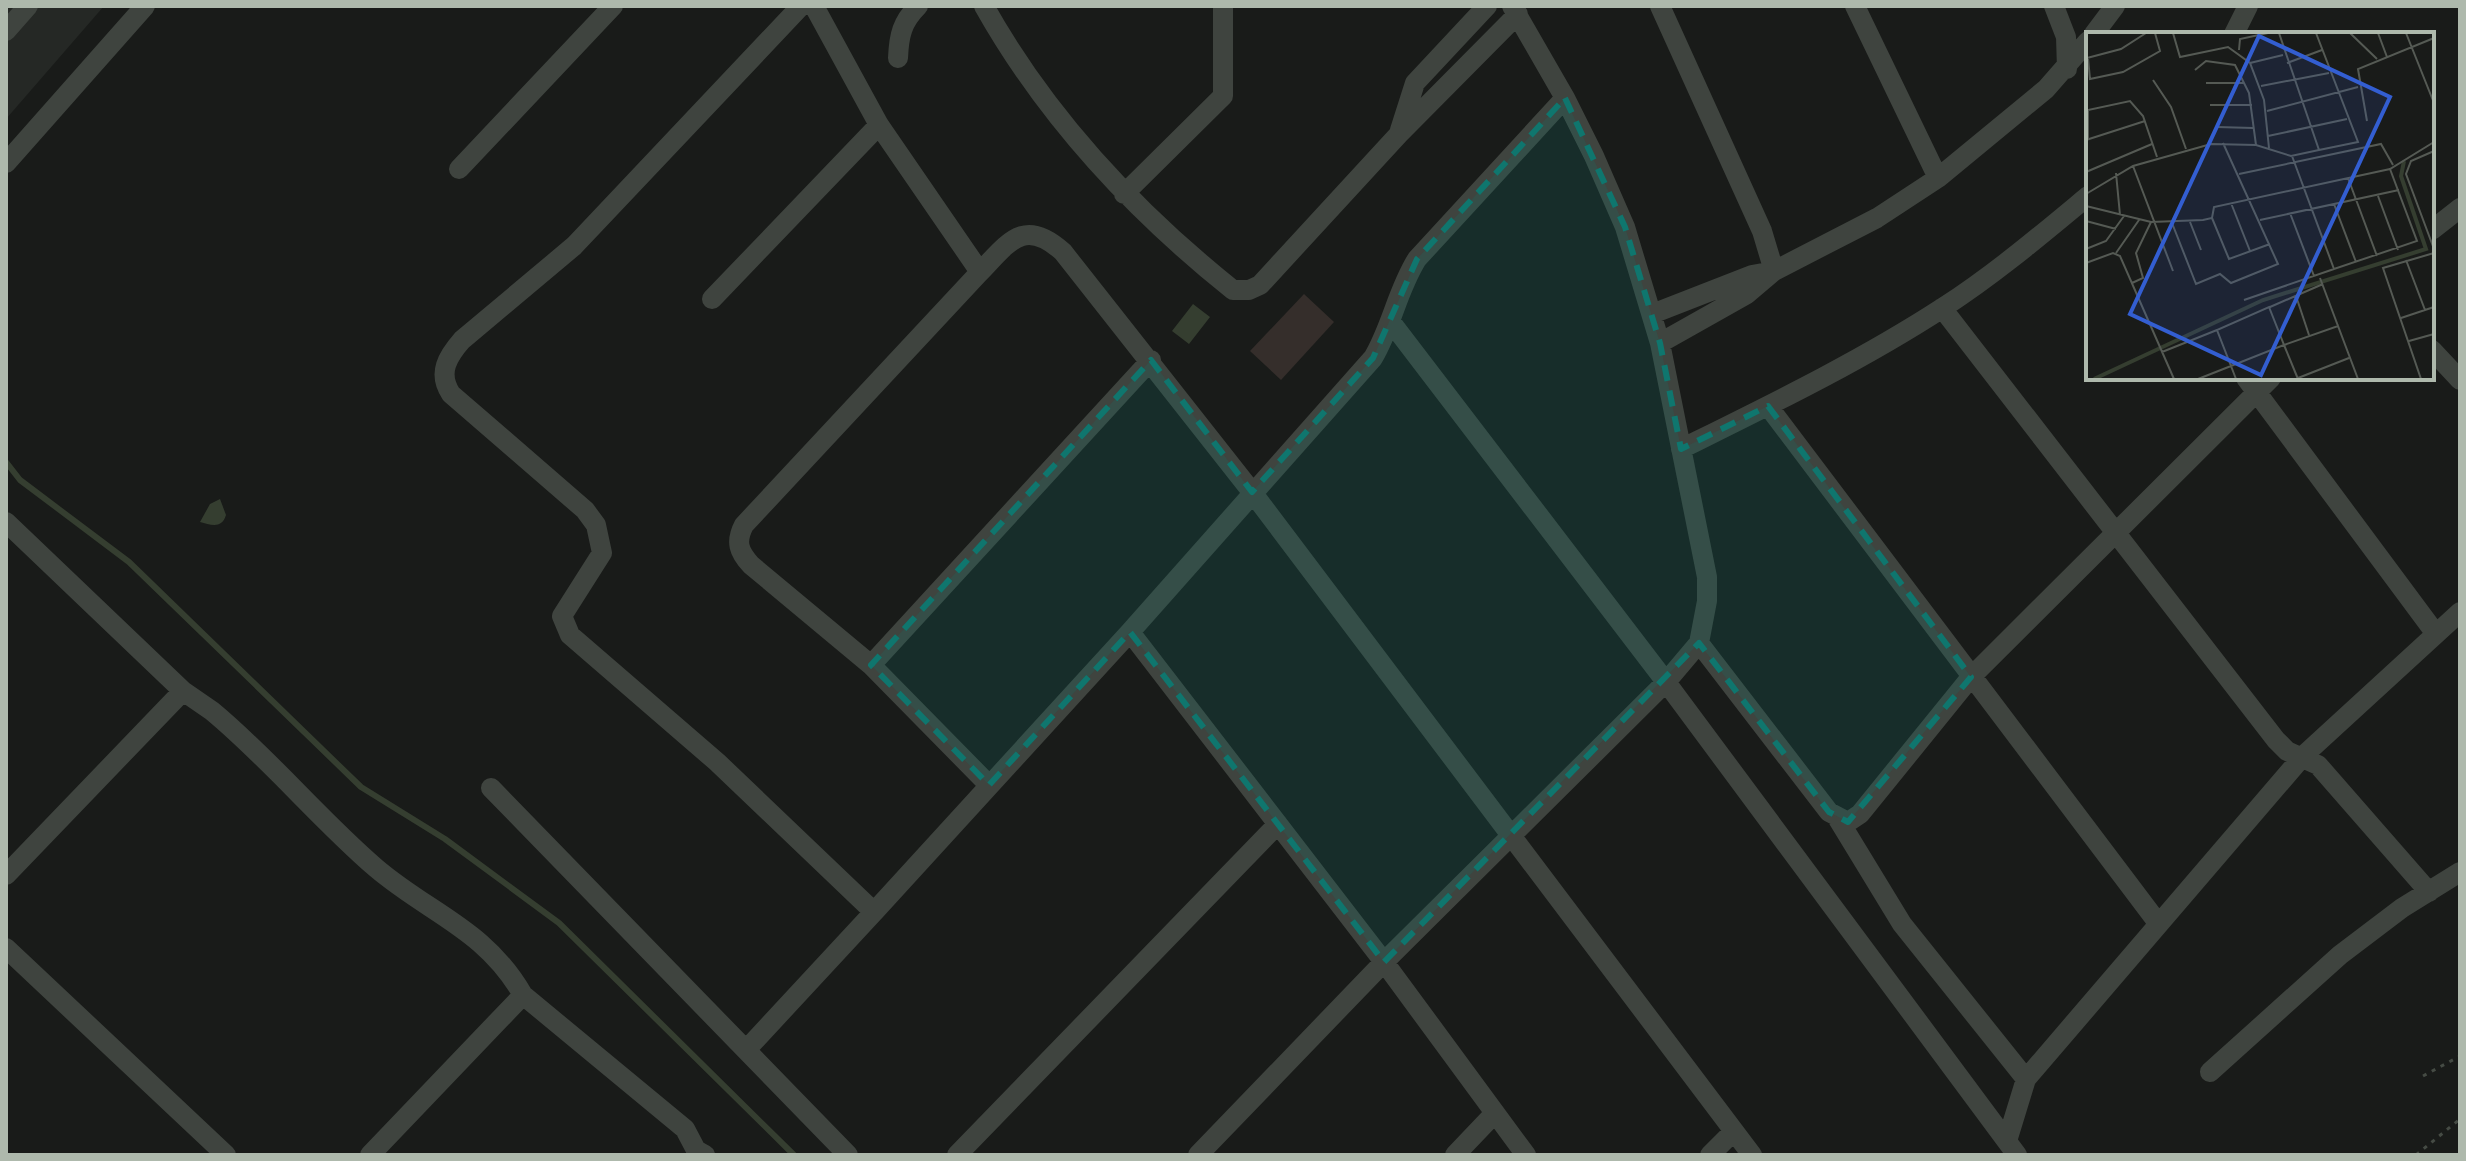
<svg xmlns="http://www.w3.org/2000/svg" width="2466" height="1161" font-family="'Archivo Narrow',sans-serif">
	<rect width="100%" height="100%" fill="#191b19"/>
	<path fill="#252825" d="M6 6H104L6 119Z"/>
	<path fill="#352e2b" d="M1304 294 1334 322 1281 380 1250 351Z"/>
	<path fill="#353e30" d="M1193 304 1210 317 1189 344 1172 331Z
		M220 499 226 515C222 529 211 525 200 522L210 504Z"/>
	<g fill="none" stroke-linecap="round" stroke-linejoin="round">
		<path stroke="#353e30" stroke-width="6" d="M6 462 20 480 129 562 361 787 445 839 559 923 794 1155"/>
		<path stroke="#454b44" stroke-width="3" stroke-dasharray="4 6" stroke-linecap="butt" d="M2423 1076 2460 1056
			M2416 1155 2460 1119"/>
		<path stroke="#3f443f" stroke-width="20" d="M801 6 574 246 462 340C448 356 437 373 451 394L585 510 596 525 602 553 562 616 570 635 717 762 874 912 1130 632 1373 358C1392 326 1397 291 1417 259L1565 98
			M814 6 879 125 980 272C1009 242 1024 217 1063 252L1252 492 1752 1155
			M984 6C1047 118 1133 210 1233 290H1249L1260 285 1399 134 1518 14
			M1660 6 1762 231 1774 271
			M1855 6 1938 178
			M2054 6 2066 37 2067 69
			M6 31 28 6
			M2094 34 2115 6
			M2234 34 2248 6
			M898 58C899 35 902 22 918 6
			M1400 130 1415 83 1487 6
			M6 163 145 6
			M459 169 613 6
			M1124 194 1223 96V6
			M2432 230 2460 208
			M980 272 744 525C735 542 739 552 751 565L871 665 989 785
			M712 299 879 125
			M1942 308 2276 740 2287 751 2318 765 2429 892
			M1652 314 1752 275 1774 271
			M1391 322 1666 682 2017 1155
			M1660 343 1747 294 1774 271 1877 218 1938 178 2046 89 2088 41
			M2432 350 2460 380
			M2246 378 2436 634
			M1768 406 2158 923
			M1681 449C1770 405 1861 361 1944 307 1995 274 2041 235 2088 196
			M6 522 183 691
			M1130 632 1384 962 1526 1155
			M1699 643 1829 812 1848 822 1860 814 1971 677 2271 378
			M871 665 1151 360
			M491 788 848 1155
			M1838 819 1902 924 2026 1079 2303 756 2460 612
			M6 875 183 691 212 711C270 759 319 819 376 868 430 914 485 929 523 995L370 1155
			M6 948 226 1155
			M523 995 685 1129 696 1150 705 1155
			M746 1050 874 912
			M2210 1072 2340 955 2402 908 2460 872
			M2007 1141 2026 1079
			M957 1155 1278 824
			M1198 1155 1384 962 1666 682 1699 643 1707 601V577L1660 343 1625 227 1594 156 1565 98 1512 6
			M1455 1155 1495 1113
			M1710 1155 1734 1131"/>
	</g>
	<path fill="#0f766e" fill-opacity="0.2" stroke="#0f766e" stroke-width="6" stroke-dasharray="16 10" stroke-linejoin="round" d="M1565 98 1625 227 1660 343 1681 449 1768 406 1971 677 1848 822 1829 812 1699 643 1384 962 1130 632 989 785 871 665 1151 360 1252 492 1373 358 1417 259Z"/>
	<g transform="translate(2086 32)">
		<rect width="348" height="348" fill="#191b19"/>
		<path fill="none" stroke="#353e30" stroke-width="4" d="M8 347 177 268 340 217 315 144 318 129"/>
		<path fill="none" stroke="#555a54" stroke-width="2" d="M87 1 94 25 142 15 164 31 178 68 183 116M230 1 272 110 233 118M264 1 291 27M292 1 301 25M320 1 348 71M153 18 154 7 182 1M1 26 35 17 60 1M2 26 4 47 37 40 74 19 69 1M164 31 197 23M201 31 236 18M109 38 120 29 149 33 163 61 170 113M67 48 85 75 100 117M120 51H158M175 54 243 41M124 73H166M181 79 272 55M281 89 272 37 348 6M131 95 167 96M182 104 261 87M0 108 59 89M2 108V78L44 69 57 84 71 125M348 119 325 129 320 142 348 217M206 124 248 237 331 209 304 137M47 134 87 239M0 140 66 112M30 141 34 183M153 142 295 112 307 133M262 146 291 224M0 162 47 134 125 112 170 113 205 124 233 118 193 1M292 164 312 218M145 171 164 219M248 172 270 230M0 174 65 190 117 188 126 186 128 175 304 137 348 110M204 181 228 244M126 186 143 227 184 212M174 188 313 158M0 189 30 197M104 190 115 218M86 191 110 252 134 242 145 251 192 232 137 111M0 217 20 209 38 184M30 221 53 188M320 228 339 278M0 231 27 221 34 224 88 347M234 246 252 294M46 251 57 246 50 221 65 190M210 264 223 303M158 268 248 237M184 275 237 252M315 286 348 275M323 309 348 302M76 320 131 298M212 346 263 326M112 347 145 334 198 313 183 275 131 298 145 334 150 347M212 347 198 313 252 294 272 347M335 347 297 236 348 221"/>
		<path fill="#335ed1" fill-opacity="0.15" stroke="#335ed1" stroke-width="4" d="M173 4 304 65 175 343 44 282Z"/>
		<rect width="348" height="348" fill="none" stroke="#aeb9ac" stroke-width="4"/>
	</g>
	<rect width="2466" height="1161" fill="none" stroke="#aeb9ac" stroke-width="16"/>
</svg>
